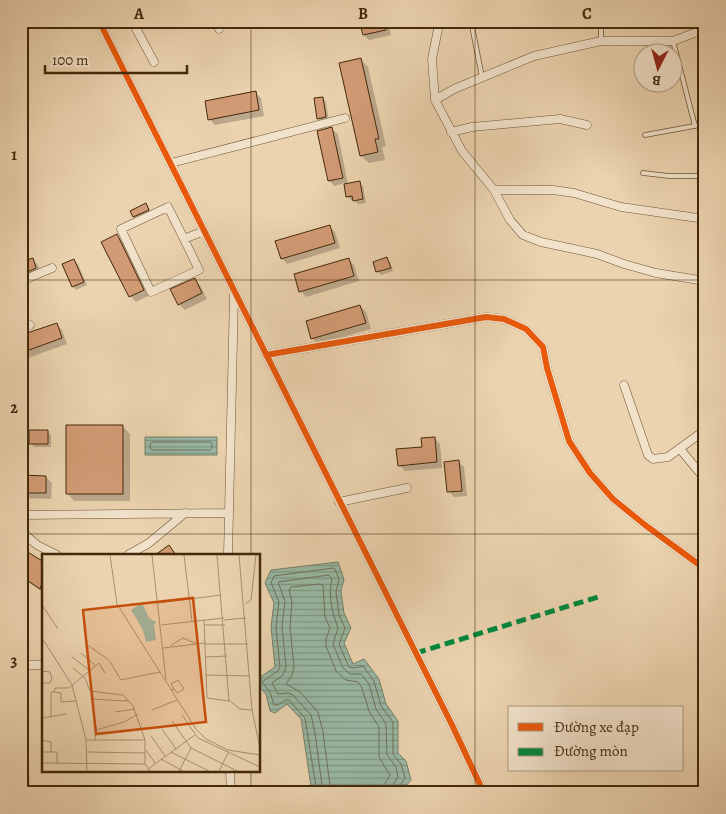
<svg xmlns="http://www.w3.org/2000/svg" width="726" height="814" font-family="Alegreya,serif">
	<defs>
		<pattern id="water-rules" width="6" height="5" patternUnits="userSpaceOnUse" patternTransform="scale(1.25)"><rect width="6" height="5" fill="#99b9a5"/><path d="M0 2.5h6" fill="none" stroke="#7e9685"/></pattern>
	</defs>
	<rect width="100%" height="100%" fill="#ebd3af"/>
	<filter id="stains"><feTurbulence type="fractalNoise" baseFrequency=".004" numOctaves="4"/><feColorMatrix values="0 0 0 0 .2 0 0 0 0 .09 0 0 0 0 .02 0 0 0 .5 -.17"/></filter>
	<radialGradient id="worn" r=".72"><stop offset=".6" stop-color="#630" stop-opacity="0"/><stop offset="1" stop-color="#630" stop-opacity=".3"/></radialGradient>
	<path fill="url(#water-rules)" stroke="#777f67" d="M145 437H217V455H145Z
		M338 562 344 579 341 591 344 613 351 628 344 643 353 664 364 659 379 679 386 704 398 721V753L406 761 411 780 400 793H312L301 719 287 704 275 713 270 711 266 694 259 687V678L275 667 271 627 274 603 265 583 271 570Z"/>
	<path fill="#0003" d="M361 21H388L391 35 369 40 364 35Z
		M360 59 368 67 386 146 382 147 385 160 369 163 361 156Z
		M255 93 261 98 264 116 215 125 209 119Z
		M322 98 326 102 329 121 322 122 318 119 315 99Z
		M332 129 338 134 348 185 359 183 363 186 366 203 358 204 354 200H351L348 197 345 183 334 186 329 180Z
		M146 205 152 213 137 220 134 217Z
		M329 226 335 232 340 248 287 264 282 258Z
		M117 235 122 241 148 296 136 302 130 296Z
		M32 259 38 265 41 274 21 282V263Z
		M348 259 354 265 359 281 306 297 301 291Z
		M387 259 390 262 393 271 381 275 378 272 374 263Z
		M74 261 78 264 87 285 76 290 73 286Z
		M194 280 200 285 207 299 185 310 179 304Z
		M360 306 366 312 371 329 318 344 312 338Z
		M57 324 62 330 67 344 28 358 22 352Z
		M122 426 130 434V501H74L67 493Z
		M47 431 51 435V447H34L31 443Z
		M434 438 440 444 442 468 405 471 399 465Z
		M458 462 464 467 467 496 454 497 449 491Z
		M21 477H46L52 483 51 499 21 498Z
		M21 549 44 563V593L21 577Z"/>
	<g fill="none" stroke-linecap="round" stroke-linejoin="round">
		<path stroke="#6e7158" stroke-width="1" d="M153 442H210L212 444V448L210 450H152L150 448V444Z
			M317 793 305 718 289 700C283 699 280 706 274 705L270 692 262 682 278 671 280 667 276 627 279 602 271 583 274 576 333 568 335 569 339 579 336 592 339 615 345 628 339 644 349 667 354 668 363 666 374 681 381 706 393 722V754L401 764 405 778 398 788 397 793
			M323 793 315 733 311 715 293 695 288 693 278 694 272 683 283 675 286 667 282 627 285 601 278 582 329 575 332 579C328 596 332 612 338 628L333 644 343 668 350 674H361L369 684 376 709 386 724 387 755 396 767 398 777 392 786 391 793
			M331 793 323 732 318 712 300 692 286 684 292 675 294 667 290 627 292 602 289 590 291 587 320 584 323 585 325 617 330 628 326 639V646L336 671 346 680 358 682 362 688 369 711 379 727V757L390 775 384 785 383 793"/>
	</g>
	<path fill="#d39b75" stroke="#43290a" d="M359 21H384L386 30 363 35Z
		M361 58 379 139H375L378 152 360 156 339 63Z
		M256 91 259 110 208 120 205 101Z
		M323 97 326 117 317 119 314 98Z
		M332 127 343 178 328 181 317 131Z
		M360 181 363 199 353 201 352 196 346 197 344 184Z
		M146 203 149 210 133 217 130 211Z
		M330 225 335 243 281 259 275 241Z
		M117 234 144 290 129 297 101 242Z
		M387 257 391 268 376 272 373 262Z
		M33 258 36 268 21 275V262Z
		M349 258 354 276 299 292 294 274Z
		M74 259 84 282 72 287 62 264Z
		M195 278 202 293 178 305 170 289Z
		M360 305 366 323 311 339 306 321Z
		M57 323 62 338 21 353V335Z
		M66 425H123V494H66Z
		M29 430H48V444H29Z
		M435 437 437 462 398 466 396 449 422 447 421 438Z
		M459 460 462 491 447 492 444 462Z
		M21 475 46 476V493H21Z
		M169 545 176 555H155Z
		M21 548 44 562V578L40 589 21 576Z"/>
	<g fill="none" stroke-linecap="round" stroke-linejoin="round">
		<defs>
			<path id="service" d="M471 21 482 77
				M601 21V41
				M673 41 695 126
				M645 135 705 124
				M643 173 669 176H705"/>
			<path id="minor" d="M99 21 452 725 484 793
				M132 21 154 62
				M215 21 219 29
				M438 21V29L432 59 435 100 462 151 494 190 510 220 523 235 541 242 597 254 624 264 656 273 705 281
				M435 100 454 89 534 56 601 41H673L705 29
				M451 132 472 127 560 119 587 125
				M171 163 345 118
				M494 190H553L574 193 621 207 705 219
				M184 239 199 270 151 292 121 229 168 207 184 239 204 231
				M21 281 52 268
				M21 321 30 325
				M266 355 486 317 504 319 526 329 543 347 547 368 569 441 590 473 613 499 645 525 705 569
				M624 385 648 455 653 459 668 457 705 430
				M680 449 705 479
				M339 502 407 488
				M21 515 228 513
				M21 531 37 545 57 555
				M128 555 149 543 185 513
				M228 555 234 295
				M21 665H44
				M22 665 25 793
				M230 770 231 793"/>
		</defs>
		<use href="#service" stroke="#6d5433" stroke-width="5.5"/>
		<use href="#minor" stroke="#6d5433" stroke-width="9"/>
		<use href="#service" stroke="#f2e2cb" stroke-width="4"/>
		<use href="#minor" stroke="#f2e2cb" stroke-width="8"/>
		<path stroke="#00873e" stroke-width="5" stroke-dasharray="10 5" stroke-linecap="butt" d="M416 653 598 597"/>
		<defs>
			<path id="cycleway" d="M99 21 452 725 484 793
				M266 355 486 317 504 319 526 329 543 347 547 368 569 441 590 473 613 499 645 525 705 569"/>
		</defs>
		<use href="#cycleway" stroke="#f2e2cb" stroke-width="9"/>
		<use href="#cycleway" stroke="#e8590c" stroke-width="6"/>
	</g>
	<path fill="none" stroke="#43290a" stroke-width="1" stroke-opacity="0.55" d="M251 21V555M475 21V793M21 280H705M21 534H705M251 770V793"/>
	<g transform="translate(42 554)">
		<rect width="218" height="218" fill="#ebd3af"/>
		<path d="M100 49 107 64 114 68 112 71 114 86 104 88 101 76 89 56Z" fill="#99b9a5"/>
		<path fill="none" stroke="#a88f6d" stroke-width="1" d="M68 1 75 50 154 175 164 185 186 196 218 201M110 1 124 126M142 1 150 67M197 1 210 156 218 194M116 49 179 41M203 50 209 46 214 1M0 51 16 75M162 66 165 144 187 147 175 1M182 66 204 64M119 71 182 64M162 71H183M0 84 30 131 44 186 45 217M44 90 67 106 79 126 118 118M163 90H206M128 92 141 84 155 90M121 94 163 89M39 99 53 111M30 103 47 116M164 103 185 102M31 114 43 124 48 137 81 141 91 152 103 186V210L108 217M0 117 8 118 10 124 8 129H0M164 121 208 122M129 136 132 135 135 139 142 135 136 126 129 130 132 135M48 145 86 147M187 146 198 155 210 156M34 147 19 148V139L12 138 13 134H27L57 109 63 119M110 156 135 146M73 158 93 155M140 161 156 184 218 213M0 164 24 160M9 164V138H12M130 167 149 194 195 217M120 175 134 195M109 182 123 202M0 186 9 188V198M44 186H103M53 186 54 176 82 168 96 160M104 196 113 209M0 198H15V209M45 198 103 199M129 198 167 217M119 205 141 217M0 209 103 210M106 215 153 181M137 217 149 194M177 217 186 199"/>
		<path fill="#c74f0c" fill-opacity="0.15" stroke="#c74f0c" stroke-width="2.5" d="M151 44 164 168 54 180 41 56Z"/>
		<rect width="218" height="218" fill="none" stroke="#43290a" stroke-width="2.5"/>
	</g>
	<rect width="726" height="814" fill="none" stroke="#ebd3af" stroke-width="55"/>
	<rect x="508" y="706" width="175" height="65" fill="#f2e2cb" stroke="#ac987e"/>
	<rect x="518" y="723" width="25" height="8" fill="#e8590c" stroke="#ac987e"/>
	<text x="554" y="732" font-size="15" fill="#43290a">Đường xe đạp</text>
	<rect x="518" y="748" width="25" height="8" fill="#00873e" stroke="#ac987e"/>
	<text x="554" y="756" font-size="15" fill="#43290a">Đường mòn</text>
	<g transform="translate(658 68) rotate(186)"><circle r="24" fill="#f2e2cb" stroke="#ac987e"/>
	<path d="M0-4L9 19L0 12L-9 19Z" fill="#8f2418"/>
	<text y="-8" font-size="14" font-weight="bold" text-anchor="middle" fill="#43290a">B</text>
	</g>
	<path d="M45 65v8h142v-8" fill="none" stroke="#43290a" stroke-width="2.5"/>
	<text x="52" y="65" font-size="15" fill="#43290a" stroke="#f2e2cb" stroke-width="4" paint-order="stroke">100 m</text>
	<rect x="28" y="28" width="670" height="758" fill="none" stroke="#43290a" stroke-width="2"/>
	<g font-size="16" text-anchor="middle" font-weight="bold" fill="#43290a">
		<text x="139" y="19">A</text>
		<text x="363" y="19">B</text>
		<text x="587" y="19">C</text>
		<text x="14" y="160">1</text>
		<text x="14" y="413">2</text>
		<text x="14" y="666">3</text>
	</g>
	<rect width="100%" height="100%" filter="url(#stains)"/>
	<rect width="100%" height="100%" fill="url(#worn)"/>
</svg>
